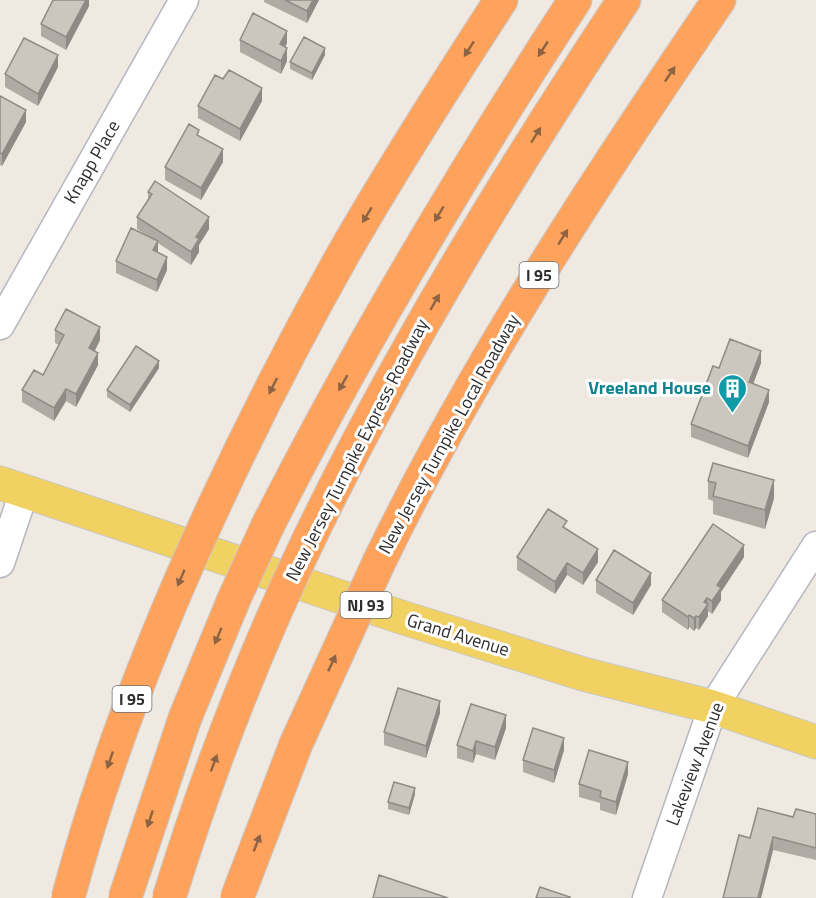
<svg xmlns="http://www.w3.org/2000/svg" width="816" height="898" font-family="'Titillium Web',sans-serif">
	<rect width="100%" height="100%" fill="#efe9e1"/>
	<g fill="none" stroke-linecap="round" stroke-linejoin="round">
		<defs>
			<path id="minor" d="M0 325 184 0
				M0 563 24 492
				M647 898 713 707 816 546"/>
			<path id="major" d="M0 483 401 617 583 674 713 707 816 742"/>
			<path id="highway" d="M214 506C254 420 298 334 345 251 394 166 447 83 501 0
				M268 525C360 344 464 170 575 0
				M309 539C400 351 509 174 624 0
				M379 562C475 364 596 181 719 0"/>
		</defs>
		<use href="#minor" stroke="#b4b7c1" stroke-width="31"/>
		<use href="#major" stroke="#c9c9c9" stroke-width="35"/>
		<use href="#highway" stroke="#c9c9c9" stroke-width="35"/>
		<use href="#minor" stroke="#fff" stroke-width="28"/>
		<use href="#major" stroke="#f2d163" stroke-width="33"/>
		<use href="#highway" stroke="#ffa35c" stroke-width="33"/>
		<defs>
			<path id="highway-bridge" d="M68 898C104 763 155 633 214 506
				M125 898 185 718 234 599 268 525
				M169 898C207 775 253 655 309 539
				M237 898 296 744 379 562"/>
		</defs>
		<use href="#highway-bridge" stroke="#c9c9c9" stroke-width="35" stroke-linecap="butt"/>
		<use href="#highway-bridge" stroke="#ffa35c" stroke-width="33"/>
	</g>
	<path fill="#afaba4" d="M89 0V6L66 50 41 36V24Z
		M264 0H319L307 23 264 2Z
		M240 40 287 43 285 47 287 61 281 74 240 52Z
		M325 55 312 80 290 69V62Z
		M58 67 38 106 5 87V74Z
		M0 96 26 122 2 166 0 165Z
		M262 101 240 141 198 118V106Z
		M223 162 201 200 165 180V167Z
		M148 192 209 229 199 245V252L191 265 158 243V253L167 270 157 292 116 273V261L146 235 137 229V217L148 199Z
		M55 330 100 340 95 351 98 365 76 407 66 401 54 421 22 402V390L43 375 59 345 55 343Z
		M761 363 753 384 769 402 748 458 691 437V424L719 368Z
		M159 368 130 412 107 397V390Z
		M708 481 774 498 765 529 713 514V501L708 499Z
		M567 529 598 562 583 585 567 575 555 594 517 570V557Z
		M744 557 721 592V600L712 614 708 611V616L699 630 696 628 694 631 689 627 688 630 662 612V600Z
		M596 580 651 585 633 615 596 593Z
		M440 713 426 758 384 745V732Z
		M506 728 495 760 476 754 473 763 457 758V745Z
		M564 750 554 783 523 772V760Z
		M628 774 616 815 600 810V803L579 797V784Z
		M415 794 409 815 388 809V802Z
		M816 814V860L773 850 761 898H723L750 838Z"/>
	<path fill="#8e8b86" d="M86 0H89V6L66 50V37Z
		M313 0H319L307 23V11Z
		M287 31V43L280 57V44Z
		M287 48V61L281 74V61Z
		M325 48V55L312 80V73Z
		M58 55V67L38 106V94Z
		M262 88V101L240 141V129Z
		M26 110V122L2 166V154Z
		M223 149V162L201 200V188Z
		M209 217V229L199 245V252L191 265V252L196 237Z
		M158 241V253L153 250Z
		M167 257V270L157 292V280Z
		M100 327V340L89 361V348Z
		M761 351V363L749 395V382Z
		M98 353V365L76 407V394Z
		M159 361V368L130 412V405Z
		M66 389V401L54 421V408Z
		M769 390V402L748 458V446Z
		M774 480V498L765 529V510Z
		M744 545V557L721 592V600L712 614V601L717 585Z
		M598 549V562L583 585V573Z
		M567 563V575L555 594V582Z
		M651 573V585L633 615V603Z
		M707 598 708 616 699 630V617L704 602Z
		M689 615V627L688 630V617Z
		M696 616V628L694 631V618Z
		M440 701V713L426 758V746Z
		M506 715V728L495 760V747Z
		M564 738V750L554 783V770Z
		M476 741V754L473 763V751Z
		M628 762V774L616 815V802Z
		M415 788V794L409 815V808Z
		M773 837V850L761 898H758Z"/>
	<path fill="#cbc7bf" stroke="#8e8b86" stroke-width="1.5" d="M53 0H86L66 37 41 24Z
		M285 0H313L307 11Z
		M253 13 287 31 280 44 287 48 281 61 240 40Z
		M304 37 325 48 312 73 290 62Z
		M24 38 58 55 38 94 5 74Z
		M229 70 262 88 240 129 198 106 215 75 223 79Z
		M0 96 26 110 2 154 0 153Z
		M189 124 199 130 197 135 223 149 201 188 165 167Z
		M155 181 209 217 196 237 199 239 191 252 137 217 152 194 148 192Z
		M131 228 158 241 153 250 167 257 157 280 116 261Z
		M66 309 100 327 89 348 98 353 76 394 66 389 54 408 22 390 34 370 43 375 64 335 55 330Z
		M730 339 761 351 749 382 769 390 748 446 691 424 713 366 719 368Z
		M136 346 159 361 130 405 107 390Z
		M713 463 774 480 765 510 713 496 716 483 708 481Z
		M548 509 567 521 563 527 598 549 583 573 567 563 555 582 517 557Z
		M713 524 744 545 717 585 721 588 712 601 707 598 704 602 708 604 699 617 696 616 694 618 689 615 688 617 662 600Z
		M614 550 651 573 633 603 596 580Z
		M398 688 440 701 426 746 384 732Z
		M471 704 506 715 495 747 476 741 473 751 457 745Z
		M533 728 564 738 554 770 523 760Z
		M589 750 628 762 616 802 600 797 601 791 579 784Z
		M394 782 415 788 409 808 388 802Z
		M758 808 793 817 796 809 816 814V848L773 837 758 898H723L739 835 750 838Z
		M379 875 448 898H373Z
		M540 887 570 897 569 898H536Z"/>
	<defs><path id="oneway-solid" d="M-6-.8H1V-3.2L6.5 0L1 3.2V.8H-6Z" transform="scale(1.5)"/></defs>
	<g fill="#8c6343">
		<use href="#oneway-solid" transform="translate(469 49) rotate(123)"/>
		<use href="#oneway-solid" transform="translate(543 49) rotate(123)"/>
		<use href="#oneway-solid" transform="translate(670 74) rotate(-56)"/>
		<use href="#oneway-solid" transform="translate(536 135) rotate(-58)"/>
		<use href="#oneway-solid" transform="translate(439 214) rotate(121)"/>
		<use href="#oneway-solid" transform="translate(367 215) rotate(121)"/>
		<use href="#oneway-solid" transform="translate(563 237) rotate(-58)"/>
		<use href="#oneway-solid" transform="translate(435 302) rotate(-60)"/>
		<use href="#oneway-solid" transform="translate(343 383) rotate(119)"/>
		<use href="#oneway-solid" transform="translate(273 386) rotate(117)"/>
		<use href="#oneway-solid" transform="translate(181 578) rotate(113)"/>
		<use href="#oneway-solid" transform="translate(218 636) rotate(113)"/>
		<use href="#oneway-solid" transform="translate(332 663) rotate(-65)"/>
		<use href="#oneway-solid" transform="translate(110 760) rotate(109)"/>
		<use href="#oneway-solid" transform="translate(214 763) rotate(-70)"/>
		<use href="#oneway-solid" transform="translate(150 819) rotate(108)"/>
		<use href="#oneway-solid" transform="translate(257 843) rotate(-69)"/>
	</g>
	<defs>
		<symbol id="building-pin" viewBox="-11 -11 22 30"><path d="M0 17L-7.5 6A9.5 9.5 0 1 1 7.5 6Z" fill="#0f9aa8" stroke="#fff"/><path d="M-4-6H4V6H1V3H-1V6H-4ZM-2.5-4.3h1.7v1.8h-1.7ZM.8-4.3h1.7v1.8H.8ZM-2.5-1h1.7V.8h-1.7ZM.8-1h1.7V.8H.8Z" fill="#fff"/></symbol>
	</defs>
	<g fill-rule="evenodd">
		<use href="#building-pin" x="716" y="372" width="33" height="45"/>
	</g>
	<g text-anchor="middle" stroke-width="6" stroke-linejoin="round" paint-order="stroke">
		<g fill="#fff" stroke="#6d6d6d" stroke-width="1.5">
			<rect x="519.5" y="262" width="39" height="26" rx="4.5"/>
			<rect x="340.5" y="592" width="51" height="26" rx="4.5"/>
			<rect x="112.5" y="686" width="39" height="26" rx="4.5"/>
		</g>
		<g font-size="16" font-weight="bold" fill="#2e2e2e">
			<text x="539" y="281">I 95</text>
			<text x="366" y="611">NJ 93</text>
			<text x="132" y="705">I 95</text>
		</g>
		<g font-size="18" fill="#2e2e2e" stroke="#fff">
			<text transform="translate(92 162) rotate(-60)" y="6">Knapp Place</text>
			<text transform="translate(449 434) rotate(-61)" y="6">New Jersey Turnpike Local Roadway</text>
			<text transform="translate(357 450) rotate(-63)" y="6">New Jersey Turnpike Express Roadway</text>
			<text transform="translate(458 635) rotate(17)" y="6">Grand Avenue</text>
			<text transform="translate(695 764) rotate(-69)" y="6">Lakeview Avenue</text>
		</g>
		<g font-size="18" font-weight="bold" fill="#0d838f" stroke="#fff" text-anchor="end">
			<text x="711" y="394">Vreeland House</text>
		</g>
	</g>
</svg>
